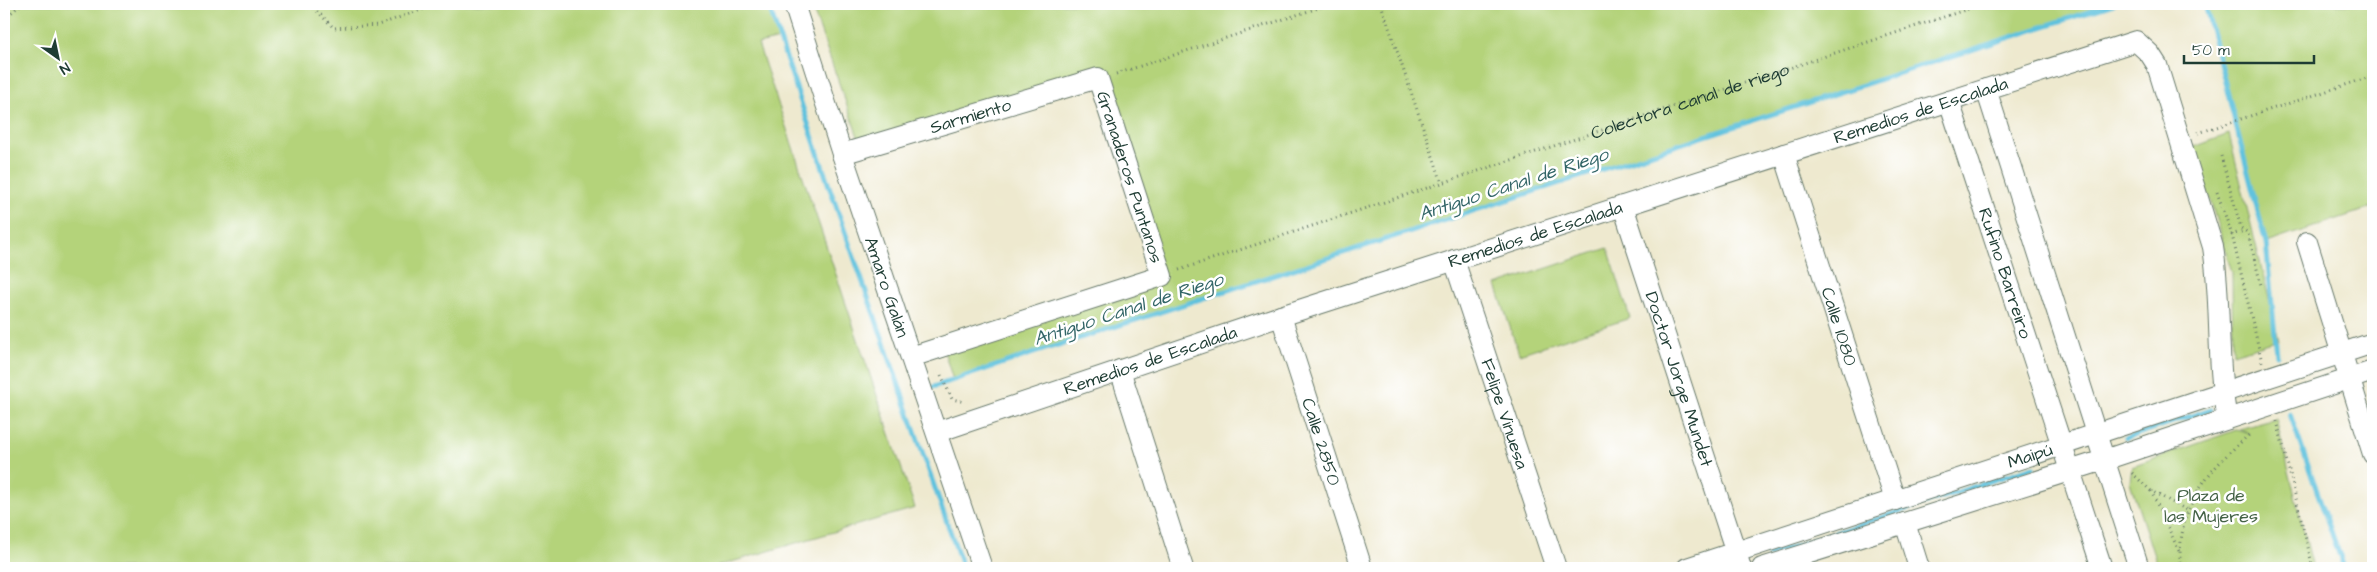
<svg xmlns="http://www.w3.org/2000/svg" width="2377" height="572" font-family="'Architects Daughter',sans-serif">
	<rect width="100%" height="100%" fill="#fff"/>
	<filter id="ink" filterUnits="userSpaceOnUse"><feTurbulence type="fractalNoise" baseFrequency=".02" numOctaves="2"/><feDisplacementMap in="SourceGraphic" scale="10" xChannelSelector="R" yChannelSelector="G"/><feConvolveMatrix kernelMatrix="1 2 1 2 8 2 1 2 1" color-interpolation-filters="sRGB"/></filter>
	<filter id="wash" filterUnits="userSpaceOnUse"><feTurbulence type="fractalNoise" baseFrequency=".0096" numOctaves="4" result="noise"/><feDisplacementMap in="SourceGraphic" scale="20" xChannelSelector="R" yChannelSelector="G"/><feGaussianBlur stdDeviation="1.12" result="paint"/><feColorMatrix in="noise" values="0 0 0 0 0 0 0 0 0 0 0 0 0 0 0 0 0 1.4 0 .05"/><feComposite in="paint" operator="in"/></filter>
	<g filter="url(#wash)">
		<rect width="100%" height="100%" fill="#eee9cf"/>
		<path fill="#b4d37a" stroke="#6a8857" d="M4 4H768L780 39 758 44 915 508 711 568H4Z
			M811 4H2112L1566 179 953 380 943 348 1162 276 1098 78 862 148Z
			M2205 4H2373V207L2266 243Z
			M2229 134 2279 340 2233 354 2232 272 2194 147Z
			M1608 248 1630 318 1519 354 1496 285Z
			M2276 419 2313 568H2158L2130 482 2132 467 2236 430 2249 434 2239 429Z"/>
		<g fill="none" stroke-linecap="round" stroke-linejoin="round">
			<path stroke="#60c2de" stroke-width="5" d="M768 4 829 186 963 568
				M2205 4 2266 243 2277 355
				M927 389 1037 352 2113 4
				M2290 414 2344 568
				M2126 438 2211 409
				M1768 555 2033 467"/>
		</g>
	</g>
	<g filter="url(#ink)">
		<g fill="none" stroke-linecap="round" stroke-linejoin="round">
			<defs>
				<g id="minor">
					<path id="s2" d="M794 4 842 154 982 568"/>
					<path d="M1986 89 2139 568"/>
					<path id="s3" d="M1949 101 2102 568"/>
					<path id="s4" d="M842 154 1098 78 1162 276 911 357"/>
					<path id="s5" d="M1784 154 1895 500"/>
					<path id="s6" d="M1623 206 1741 568"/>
					<path d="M2307 242 2373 454"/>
					<path id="s7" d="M1454 260 1556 568"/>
					<path id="s8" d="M1281 316 1362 568"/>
					<path d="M1120 370 1183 568"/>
					<path id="s9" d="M937 432 1281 316 2136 41 2150 54 2157 65 2213 247C2222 304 2216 362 2227 419"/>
					<path d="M1905 523 1919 568"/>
					<path id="s10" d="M1687 568 2373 343"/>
					<path d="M1762 568 2104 460 2373 371"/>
				</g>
			</defs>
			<use href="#minor" stroke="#67796a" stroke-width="22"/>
			<g stroke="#67796a" stroke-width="3" stroke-dasharray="1 4" stroke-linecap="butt">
				<path d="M310 4 334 28 378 25 438 4"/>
				<path d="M1381 4 1442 183"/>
				<path d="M1922 4 1923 6"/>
				<path d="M4 19 21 4"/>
				<path d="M1116 74 1330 4"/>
				<path d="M2198 133 2373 76"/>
				<path d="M2221 156 2241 228 2248 233 2261 285"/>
				<path d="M2217 192 2232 235 2262 362"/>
				<path d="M2231 235 2244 231"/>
				<path id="s1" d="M1179 270 1983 4"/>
				<path d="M941 375 952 399 965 402"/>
				<path d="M2277 421 2313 568"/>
				<path d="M2132 473 2151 491 2187 510"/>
				<path d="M2151 491 2179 551"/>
				<path d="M2180 568C2178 505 2204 474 2250 434"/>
			</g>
			<use href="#minor" stroke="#fff" stroke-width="20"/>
		</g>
	</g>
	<g text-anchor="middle" stroke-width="5" stroke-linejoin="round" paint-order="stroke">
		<g font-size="18" fill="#1f3d34" stroke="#fff">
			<text dy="6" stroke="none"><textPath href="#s1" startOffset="538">Colectora canal de riego</textPath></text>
			<text dy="6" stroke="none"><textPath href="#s9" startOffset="1035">Remedios de Escalada</textPath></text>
			<text dy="6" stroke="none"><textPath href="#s4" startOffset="134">Sarmiento</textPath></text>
			<text dy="6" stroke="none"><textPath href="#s4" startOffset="371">Granaderos Puntanos</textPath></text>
			<text dy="6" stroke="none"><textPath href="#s9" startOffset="630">Remedios de Escalada</textPath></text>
			<text dy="6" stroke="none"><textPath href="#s3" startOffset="181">Rufino Barreiro</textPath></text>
			<text dy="6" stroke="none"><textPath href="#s2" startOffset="298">Amaro Galán</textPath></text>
			<text dy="6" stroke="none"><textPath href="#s5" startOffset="181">Calle 1080</textPath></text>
			<text dy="6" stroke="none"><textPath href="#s9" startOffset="225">Remedios de Escalada</textPath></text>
			<text dy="6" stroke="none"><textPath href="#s6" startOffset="182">Doctor Jorge Mundet</textPath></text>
			<text dy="6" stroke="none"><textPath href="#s7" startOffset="162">Felipe Vinuesa</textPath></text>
			<text dy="6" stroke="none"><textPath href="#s8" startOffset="132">Calle 2850</textPath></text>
			<text dy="6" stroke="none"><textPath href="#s10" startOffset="361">Maipú</textPath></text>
		</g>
		<g font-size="18" fill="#446246" stroke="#fff">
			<text x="2211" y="501">Plaza de<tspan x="2211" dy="21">las Mujeres</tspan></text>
		</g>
		<g font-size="19" font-style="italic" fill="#326567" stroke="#fff">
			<text transform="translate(1513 183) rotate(-18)" y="7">Antiguo Canal de Riego</text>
			<text transform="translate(1128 308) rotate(-18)" y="7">Antiguo Canal de Riego</text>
		</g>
	</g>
	<rect width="2377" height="572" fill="none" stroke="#fff" stroke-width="20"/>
	<g transform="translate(58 58) rotate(147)" stroke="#ffffff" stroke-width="4" paint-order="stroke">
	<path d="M0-4L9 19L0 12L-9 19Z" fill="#1f3d34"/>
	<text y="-8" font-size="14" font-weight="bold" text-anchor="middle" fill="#1f3d34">N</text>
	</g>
	<path d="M2184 55v8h130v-8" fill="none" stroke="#1f3d34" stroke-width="2.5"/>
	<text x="2192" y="55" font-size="15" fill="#1f3d34" stroke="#ffffff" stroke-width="4" paint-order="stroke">50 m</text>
</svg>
